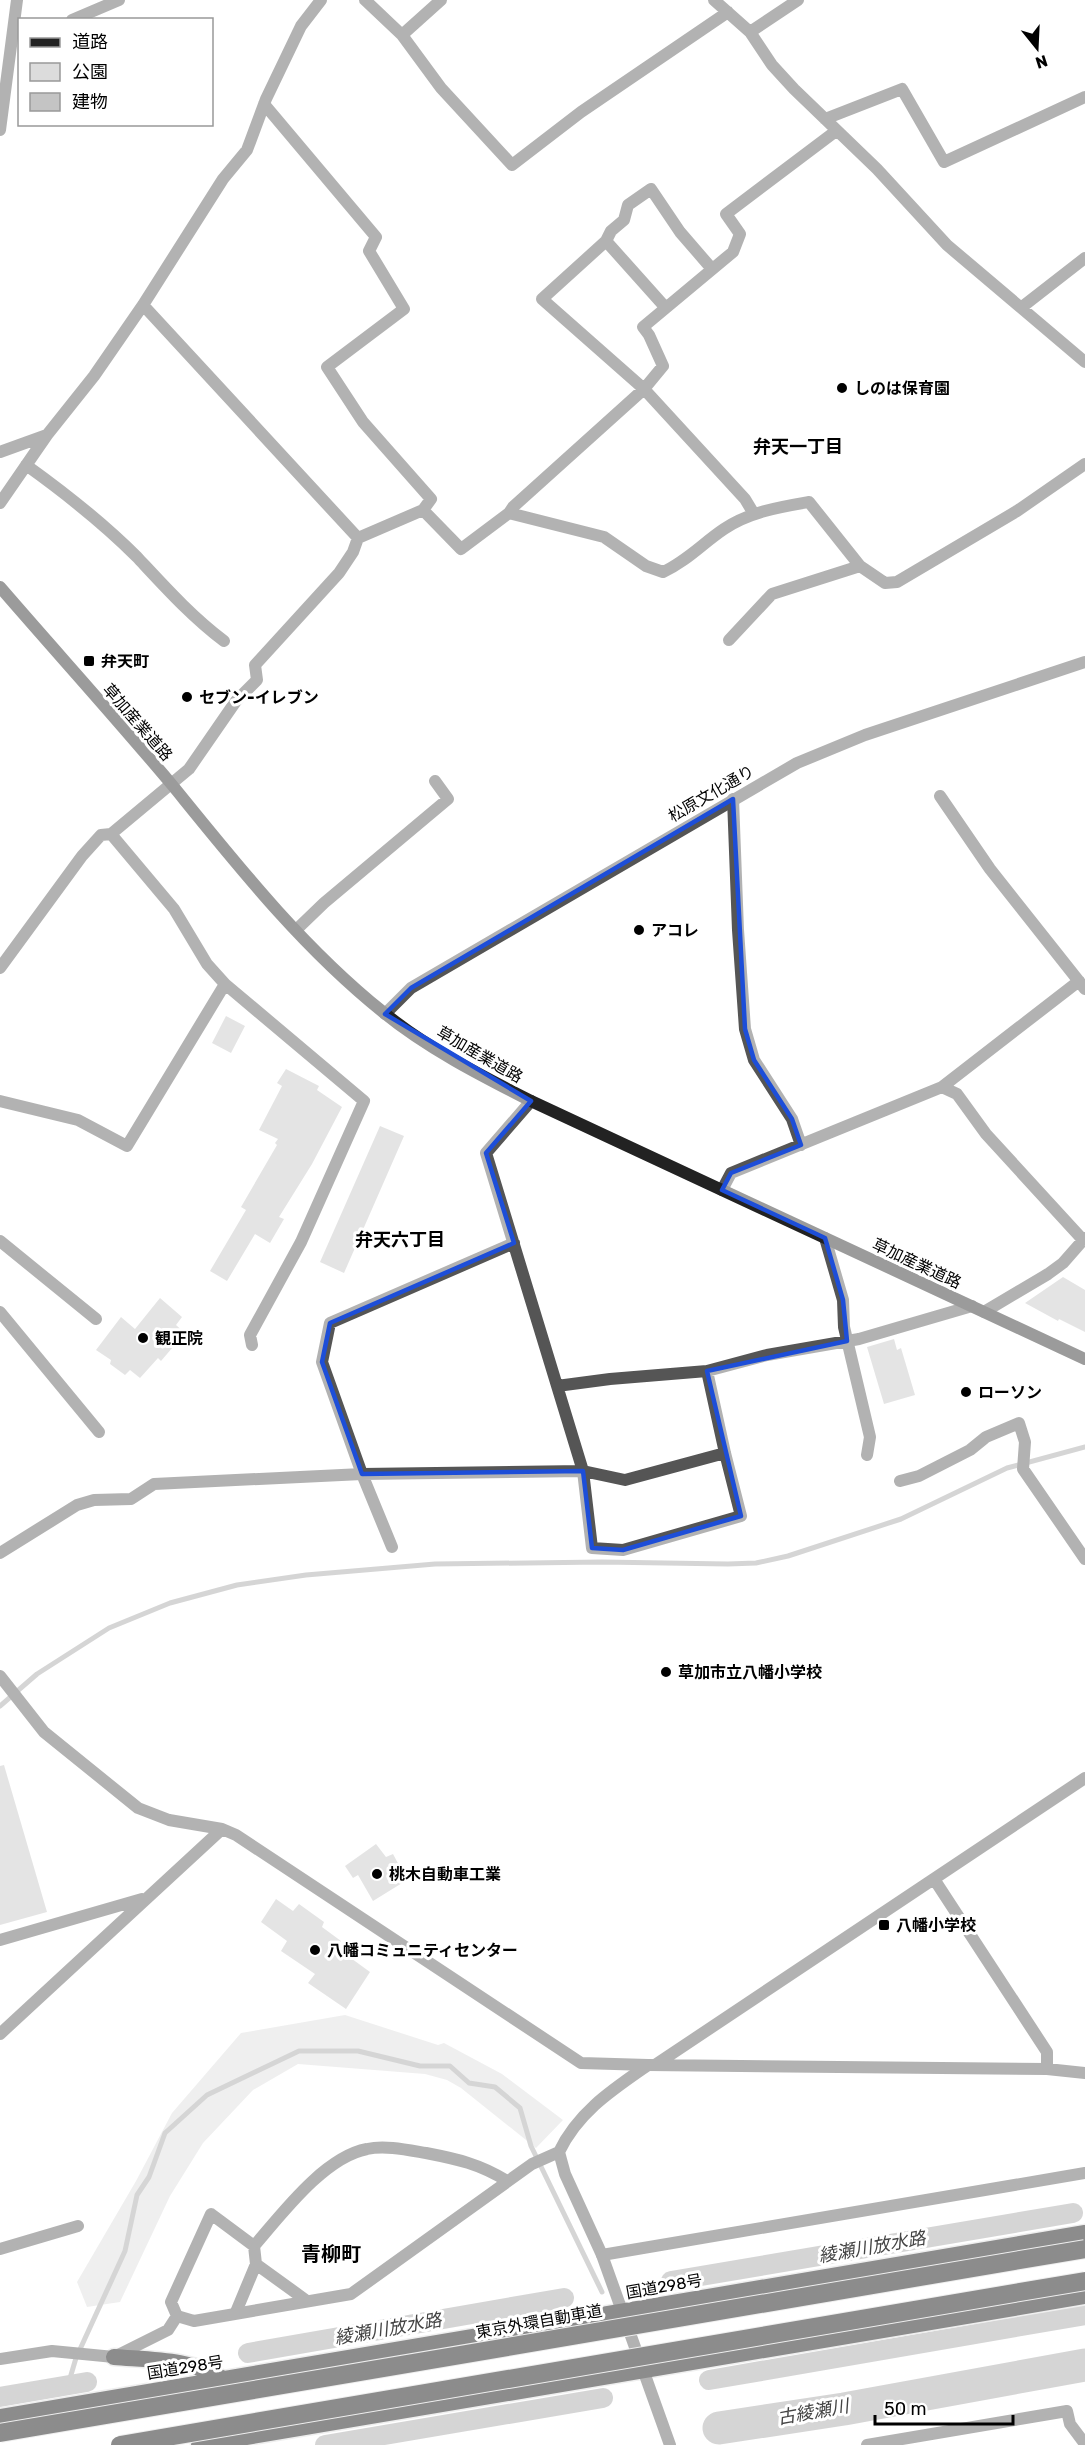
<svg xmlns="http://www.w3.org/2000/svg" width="1085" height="2445" font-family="Rubik,'Noto Sans JP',sans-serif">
	<rect width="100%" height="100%" fill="#fff"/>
	<path fill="#dcdcdc" d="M345 2015 438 2045 444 2043 502 2074 563 2120 536 2148 461 2088 447 2080 425 2074 298 2064 253 2090 203 2143 170 2196 120 2302 87 2307 77 2282 136 2181 172 2113 241 2033Z"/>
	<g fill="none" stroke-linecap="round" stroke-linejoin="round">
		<path stroke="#a3a3a3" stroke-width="5" d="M0 1706 37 1674 109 1628 170 1603 237 1585 306 1575 435 1564 602 1562 728 1564 756 1563 788 1556 901 1519 1007 1468 1085 1447
			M68 2385 76 2358 125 2251 137 2195 149 2177 165 2133 207 2095 299 2051H358L420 2066H450L469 2083 495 2087 520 2108 531 2146 602 2292"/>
		<path stroke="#a3a3a3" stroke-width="20" d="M671 2281 1073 2213
			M248 2353 564 2298
			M709 2380 1085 2315
			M0 2397 87 2382
			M325 2445 603 2398"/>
		<path stroke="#a3a3a3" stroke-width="33" d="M719 2428 844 2409 1085 2365"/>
	</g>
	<path fill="#c4c4c4" d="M226 1016 245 1026 231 1053 212 1043Z
		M286 1069 319 1086 317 1090 342 1107 312 1164 279 1217 284 1219 270 1243 255 1234 227 1281 210 1271 246 1210 241 1207 277 1145 275 1143 278 1139 259 1130 282 1086 277 1083Z
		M380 1126 404 1136 344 1273 320 1262Z
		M1063 1277 1085 1290V1332L1059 1319 1058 1321 1025 1303Z
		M160 1298 182 1317 176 1325 185 1333 161 1361 158 1358 140 1378 130 1370 125 1375 110 1364 111 1360 96 1350 121 1317 135 1329Z
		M894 1339 897 1350 901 1348 915 1395 884 1404 867 1347Z
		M4 1765 47 1912 0 1925V1766Z
		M376 1844 386 1857 393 1854 407 1880 373 1901 358 1875 353 1878 345 1866Z
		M276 1899 293 1911 299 1904 324 1922 322 1927 341 1941 337 1948 370 1972 346 2009 308 1983 315 1974 281 1951 287 1941 261 1922Z"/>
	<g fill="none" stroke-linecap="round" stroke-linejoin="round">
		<defs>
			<path id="trunk" d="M114 2357C150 2360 192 2359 223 2379
				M0 2417 1085 2233
				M199 2445 1085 2296"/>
		</defs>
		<use href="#trunk" stroke="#dbdbdb" stroke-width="19"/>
		<path stroke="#555" stroke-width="12" d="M0 1241 96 1319
			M0 1312 99 1432"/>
		<path stroke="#555" stroke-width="12" d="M365 0 402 35 441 88 512 165 581 112 728 12
			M714 0 750 32 772 65 794 89 877 169 947 245 1085 362
			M72 20 119 0
			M750 32 798 0
			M402 35 441 0
			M264 104 376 237 369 251 404 309 327 367 363 422 431 499 423 510
			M825 119 902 89 944 162 1085 97
			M606 241 665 307
			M712 269 680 232 651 189 628 205 624 220 611 231 606 241 542 299 644 389 745 499 754 514
			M143 305 358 538 423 510 461 549 509 513 604 537 646 566 663 572C687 561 703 543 724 529 749 512 780 507 809 502L860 566 885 583 897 582 1017 511 1085 464
			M1022 307 1085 258
			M0 452 47 435
			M26 465C65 493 103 523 137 557 165 587 191 616 224 641
			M0 503 47 435 94 376 143 305 223 179 247 150 266 99 301 26 321 0
			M509 513 513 507 644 389 663 366 649 335 643 327 733 252 740 234 726 214 836 131
			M729 640 772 594 860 566
			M940 796 990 869 1085 989
			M733 799 738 930 745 1029 754 1060 792 1119 801 1145
			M111 834 189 769 236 701 257 680 255 665 339 573 353 552 358 538
			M296 930 324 903 448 799 435 781
			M0 968 82 856 101 835 111 834 174 909 207 964 225 984 364 1101 301 1242 250 1335 252 1345
			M942 1087 957 1094 986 1134 1083 1240
			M0 1101 78 1120 127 1146 225 984
			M531 1101 486 1153 583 1471 592 1548 623 1550 741 1516 725 1453 707 1371
			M722 1190 731 1173 942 1087 1079 981
			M825 1238 843 1300 844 1327 870 1437 867 1455
			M984 1312 1048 1274 1063 1263 1085 1238
			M557 1386 610 1379 707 1371 767 1355 859 1339 972 1306
			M900 1481 919 1476 970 1450 986 1437 1019 1423 1025 1442 1023 1469 1085 1559
			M392 1547 362 1474 322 1362 330 1323 514 1243
			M0 1553 77 1505 94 1500 131 1499 154 1484 362 1474 583 1471 625 1480 725 1453
			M0 1676 44 1732 138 1808 169 1820 222 1829 236 1835 581 2063 648 2065 1047 2069 1085 2073
			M934 1879 1047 2052V2069
			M0 1940 142 1899
			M0 2034 222 1829
			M655 2065 1085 1778
			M254 2246C281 2215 324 2157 367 2149 385 2145 408 2150 426 2153 457 2159 480 2164 507 2181
			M0 2249 78 2226
			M602 2255 1085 2173
			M236 2312 256 2264
			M0 2359 52 2351 114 2357 168 2330 177 2316 171 2302 211 2214 254 2246 256 2264 307 2301
			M867 2445 1067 2411 1070 2424 1085 2444"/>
		<path stroke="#555" stroke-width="12" d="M0 130 17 0
			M385 1014 411 988 797 763 865 735 1085 662
			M648 2065C612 2090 578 2112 559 2152L565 2174 602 2255 670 2445
			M177 2316 194 2321 351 2294 532 2164 559 2152"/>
		<path stroke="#222" stroke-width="12" d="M0 587C57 653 117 719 173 786 238 866 302 947 383 1012 427 1048 480 1075 531 1101L1085 1359"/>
		<use href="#trunk" stroke="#000" stroke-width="16"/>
		<defs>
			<path id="motorway-bridge" d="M0 2433 1085 2249
				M120 2445 1085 2281"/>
		</defs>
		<use href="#motorway-bridge" stroke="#dbdbdb" stroke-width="20" stroke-linecap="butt"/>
		<use href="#motorway-bridge" stroke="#000" stroke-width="18"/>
	</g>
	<path d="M0 0H1085V2445H0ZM733 799 745 1029 754 1060 792 1119 801 1145 731 1173 722 1190 825 1238 843 1300 847 1341 707 1371 741 1516 623 1550 592 1548 583 1471 362 1474 322 1362 330 1323 514 1243 486 1153 531 1101 385 1014 411 988Z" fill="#fff" fill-opacity=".55" fill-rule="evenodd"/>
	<path fill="none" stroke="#1d4ed8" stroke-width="4.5" stroke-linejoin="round" d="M733 799 745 1029 754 1060 792 1119 801 1145 731 1173 722 1190 825 1238 843 1300 847 1341 707 1371 741 1516 623 1550 592 1548 583 1471 362 1474 322 1362 330 1323 514 1243 486 1153 531 1101 385 1014 411 988Z"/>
	<g fill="#000" stroke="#fff" stroke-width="2">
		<circle cx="842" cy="388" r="6"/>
		<rect x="83" y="655" width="12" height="12" rx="3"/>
		<circle cx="187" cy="697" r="6"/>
		<circle cx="639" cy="930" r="6"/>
		<circle cx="143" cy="1338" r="6"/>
		<circle cx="966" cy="1392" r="6"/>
		<circle cx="666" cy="1672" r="6"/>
		<circle cx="377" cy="1874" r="6"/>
		<rect x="878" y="1919" width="12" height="12" rx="3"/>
		<circle cx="315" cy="1950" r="6"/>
	</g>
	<g text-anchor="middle" stroke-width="6" stroke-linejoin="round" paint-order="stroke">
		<g font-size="16" font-weight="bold" fill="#000" stroke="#fff" text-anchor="start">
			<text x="854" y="394">しのは保育園</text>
			<text x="101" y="667">弁天町</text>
			<text x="199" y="703">セブン-イレブン</text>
			<text x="651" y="936">アコレ</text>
			<text x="155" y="1344">観正院</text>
			<text x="978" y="1398">ローソン</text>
			<text x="678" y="1678">草加市立八幡小学校</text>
			<text x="389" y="1880">桃木自動車工業</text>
			<text x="896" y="1931">八幡小学校</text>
			<text x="327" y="1956">八幡コミュニティセンター</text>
		</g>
		<g font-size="16" fill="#000" stroke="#fff">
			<text transform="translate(138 722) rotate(49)" y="6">草加産業道路</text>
			<text transform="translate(711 793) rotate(-30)" y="6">松原文化通り</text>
			<text transform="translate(480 1054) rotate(30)" y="6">草加産業道路</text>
			<text transform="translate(917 1263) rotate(25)" y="6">草加産業道路</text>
			<text transform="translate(664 2286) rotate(-10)" y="6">国道298号</text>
			<text transform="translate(539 2321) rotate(-10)" y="6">東京外環自動車道</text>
			<text transform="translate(185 2367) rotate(-9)" y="6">国道298号</text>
		</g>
		<g font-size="18" font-weight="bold" fill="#000" stroke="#fff">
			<text x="798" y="453">弁天一丁目</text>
			<text x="400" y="1246">弁天六丁目</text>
		</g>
		<g font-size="18" font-style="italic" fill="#444" stroke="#fff">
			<text transform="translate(872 2247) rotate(-10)" y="6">綾瀬川放水路</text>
			<text transform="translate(388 2329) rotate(-10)" y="6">綾瀬川放水路</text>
			<text transform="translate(813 2412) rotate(-10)" y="6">古綾瀬川</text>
		</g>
		<g font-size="20" font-weight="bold" fill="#000" stroke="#fff">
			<text x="331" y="2261">青柳町</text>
		</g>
	</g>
	<rect x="18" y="18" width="195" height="108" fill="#ffffff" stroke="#999999" stroke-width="1.5"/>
	<rect x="30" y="38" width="30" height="9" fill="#222222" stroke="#999999" stroke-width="1.5"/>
	<text x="72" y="48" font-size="18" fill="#000000">道路</text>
	<rect x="30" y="63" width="30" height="18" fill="#dcdcdc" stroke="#999999" stroke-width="1.5"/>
	<text x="72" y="78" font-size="18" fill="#000000">公園</text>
	<rect x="30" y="93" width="30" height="18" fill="#c4c4c4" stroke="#999999" stroke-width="1.5"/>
	<text x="72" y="108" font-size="18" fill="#000000">建物</text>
	<g transform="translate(1037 48) rotate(162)" stroke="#ffffff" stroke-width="4.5" paint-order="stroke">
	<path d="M0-4.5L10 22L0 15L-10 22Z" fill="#000000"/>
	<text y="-9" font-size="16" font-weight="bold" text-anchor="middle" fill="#000000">N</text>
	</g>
	<path d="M875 2415v9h138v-9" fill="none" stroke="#000000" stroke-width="3"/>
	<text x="884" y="2415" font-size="18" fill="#000000" stroke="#ffffff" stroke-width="4.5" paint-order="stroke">50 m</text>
</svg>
